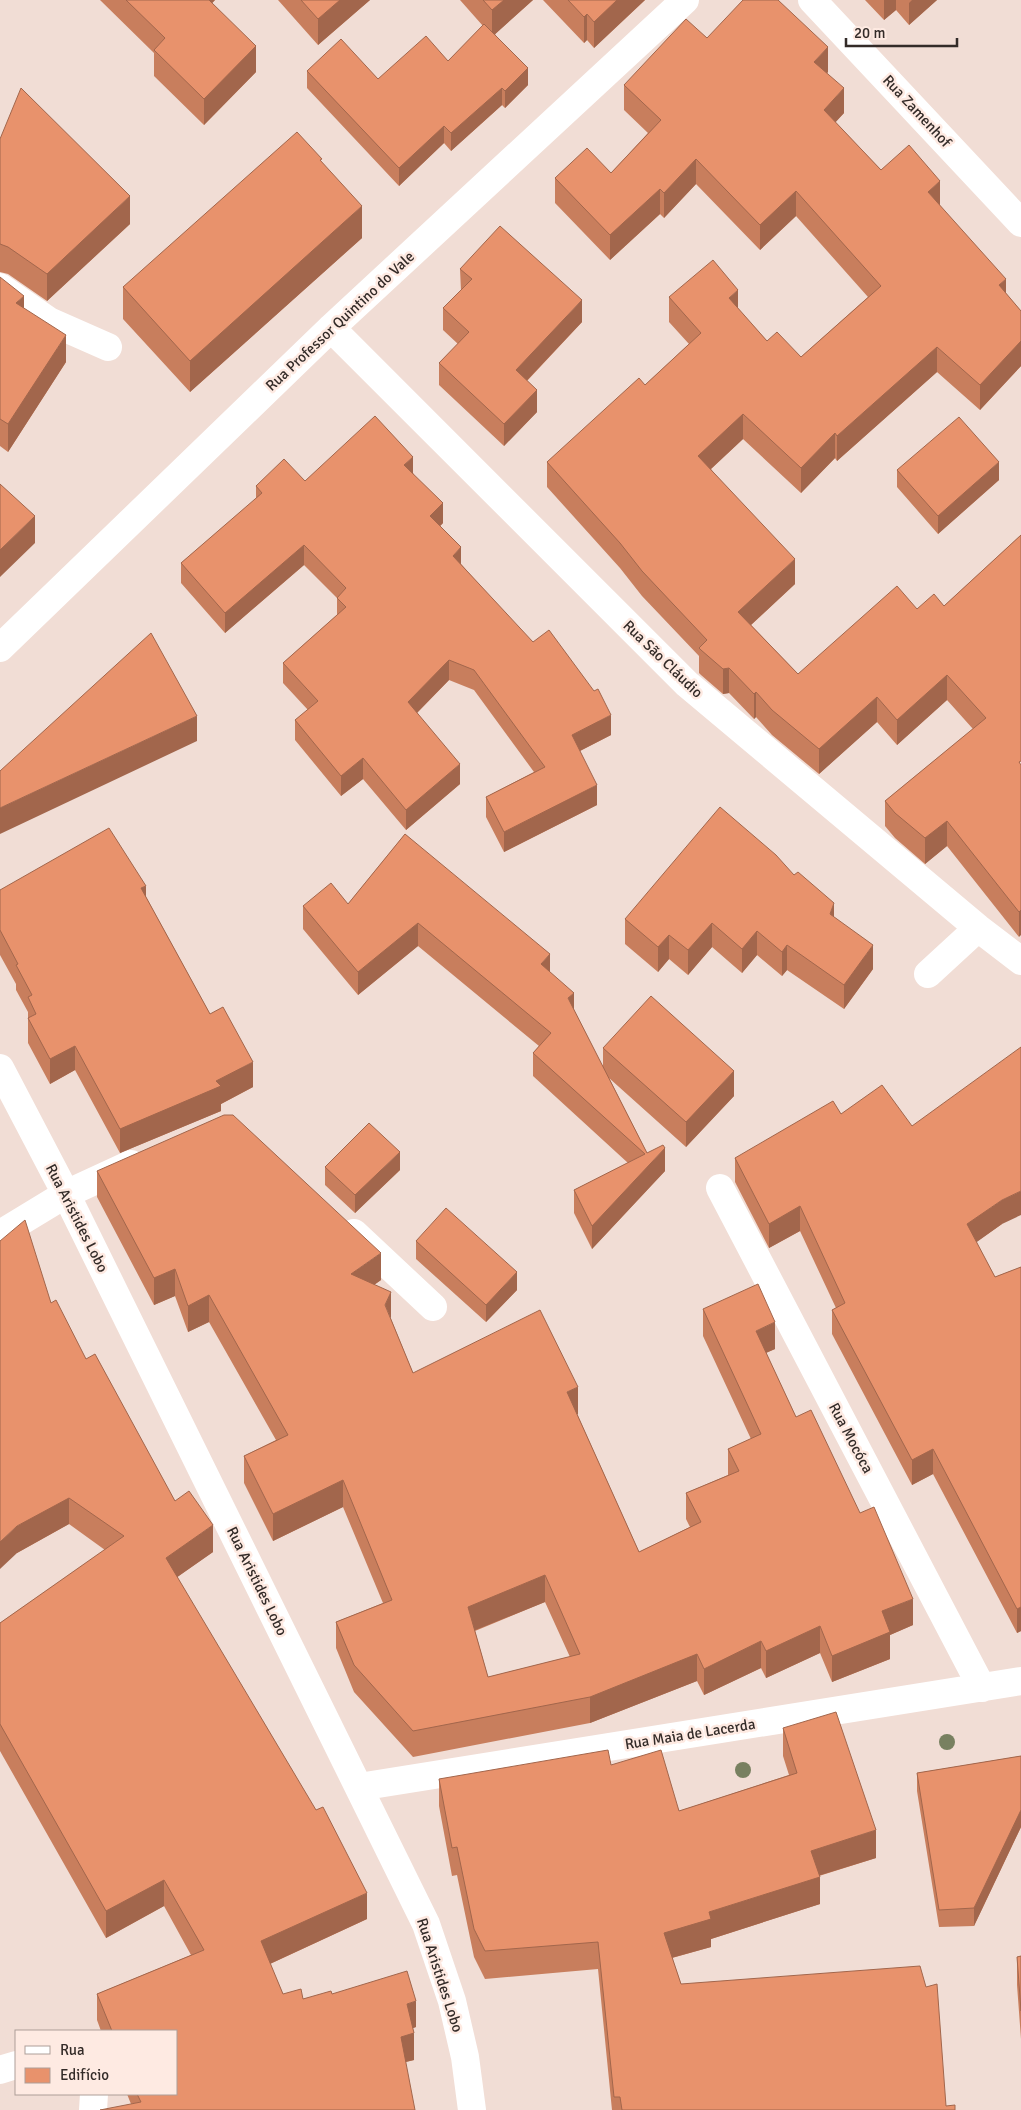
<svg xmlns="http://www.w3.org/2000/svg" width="1021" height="2110" font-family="Signika,sans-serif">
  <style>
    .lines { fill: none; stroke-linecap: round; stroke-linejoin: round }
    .minor { stroke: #fff; stroke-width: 28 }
    .tree { fill: #788060 }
    .wall { fill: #c87e5d; fill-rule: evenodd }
    .shaded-wall { fill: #a2664c }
    .building { fill: #e8926c; stroke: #a2664c; fill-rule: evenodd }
    .labels { text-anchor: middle; stroke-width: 5; stroke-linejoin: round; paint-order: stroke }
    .street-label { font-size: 15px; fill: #332b28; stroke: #feeae2 }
  </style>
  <rect width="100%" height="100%" fill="#f1ddd5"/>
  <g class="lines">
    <path class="minor" d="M 812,0 L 1021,223
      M 0,287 L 49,321 L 108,347
      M 331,328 L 687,684 L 978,928 L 1021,961
      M 0,648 L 331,328 L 685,0
      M 928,974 L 978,928
      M 0,1068 L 66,1194 L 426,1924 L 452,2001 L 465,2057 L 472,2110
      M 720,1188 L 982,1688
      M 354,1233 L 433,1307
      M 0,1234 L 66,1194 L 131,1164
      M 359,1787 L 1021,1681
      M 0,2070 L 16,2065
      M 93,2110 L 94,2094"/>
  </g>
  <g class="tree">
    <circle cx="947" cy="1742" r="8"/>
    <circle cx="743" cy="1770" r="8"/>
  </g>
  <path class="wall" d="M 100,0 L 215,0 L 212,3 L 256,72 L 204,125 L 154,76 L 154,53 Z
    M 278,0 L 370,0 L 318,45 Z
    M 460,0 L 533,0 L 495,34 L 528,85 L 505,108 L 502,105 L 451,151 L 444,143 L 399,186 L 307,88 L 307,71 L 378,79 L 448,61 L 483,26 Z
    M 543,0 L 645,0 L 594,48 L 587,40 L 584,43 Z
    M 865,0 L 937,0 L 909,25 L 896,10 L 884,20 Z
    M 707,38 L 828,72 L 827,73 L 844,113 L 835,122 L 881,170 L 940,206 L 1006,294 L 1021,311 L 1021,366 L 980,410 L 937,372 L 837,461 L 835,458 L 801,493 L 743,439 L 711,469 L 795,584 L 751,625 L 798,674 L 917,609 L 944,606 L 1021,535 L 1019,937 L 947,846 L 925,864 L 895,838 L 885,826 L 885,801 L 973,729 L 947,700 L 897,745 L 877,722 L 819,774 L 772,735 L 756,717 L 754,719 L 729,693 L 723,694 L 701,675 L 699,673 L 699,656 L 642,596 L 620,568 L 547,487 L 547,462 L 645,385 L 689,344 L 669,322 L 669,297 L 738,309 L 767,341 L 801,357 L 868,297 L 796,216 L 760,250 L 696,184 L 664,218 L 660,214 L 610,260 L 555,203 L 555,178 L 611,173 L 648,133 L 624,110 L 624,85 Z
    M 0,139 L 130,224 L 47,301 L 8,274 L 0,272 Z
    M 322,163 L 362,238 L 190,392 L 123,319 L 123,287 Z
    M 460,269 L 582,322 L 527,381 L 537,412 L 504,446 L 439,385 L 439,363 L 458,344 L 443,330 L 443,308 L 461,291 Z
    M 0,277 L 66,362 L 8,452 L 0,446 Z
    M 897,470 L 999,480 L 938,534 L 897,487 Z
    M 413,473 L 443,523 L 440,526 L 461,564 L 611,735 L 580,751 L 597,805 L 504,852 L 486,817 L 486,797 L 534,772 L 474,690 L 449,680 L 417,713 L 460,784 L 406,830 L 363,779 L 341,796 L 295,740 L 295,720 L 308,710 L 283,683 L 283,663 L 337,615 L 337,598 L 304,565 L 225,633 L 181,583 L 181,563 L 256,499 L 256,486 L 305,481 Z
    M 405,834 L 550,972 L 574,1010 L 603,1067 L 603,1048 L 734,1096 L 686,1147 L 609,1078 L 647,1153 L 665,1171 L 592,1249 L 574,1213 L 574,1190 L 628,1163 L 533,1076 L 533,1053 L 539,1046 L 418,946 L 358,995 L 303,929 L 303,906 L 348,904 Z
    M 794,875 L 834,918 L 873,969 L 844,1009 L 787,970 L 782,976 L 757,955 L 742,973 L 712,947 L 688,975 L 669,959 L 658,972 L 625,944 L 625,919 Z
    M 0,890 L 146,897 L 210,1014 L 253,1087 L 221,1104 L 221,1111 L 120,1153 L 75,1070 L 50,1084 L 28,1043 L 28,1012 L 16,990 L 16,984 L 0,955 Z
    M 841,1114 L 912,1126 L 1002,1224 L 976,1242 L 995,1277 L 1021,1267 L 1021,1631 L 1017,1633 L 933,1474 L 912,1485 L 832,1334 L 832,1310 L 836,1308 L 800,1231 L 769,1248 L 735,1182 L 735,1158 Z
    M 325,1167 L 400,1170 L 355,1213 L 325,1185 Z
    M 97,1171 L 381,1280 L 374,1285 L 391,1319 L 413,1373 L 578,1414 L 577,1414 L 639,1552 L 690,1527 L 686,1519 L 686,1493 L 728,1475 L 728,1449 L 751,1439 L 703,1336 L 703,1309 L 775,1349 L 766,1353 L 796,1417 L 913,1625 L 890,1635 L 890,1659 L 832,1682 L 820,1653 L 766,1678 L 761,1668 L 704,1695 L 697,1681 L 590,1723 L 413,1757 L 354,1692 L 336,1648 L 336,1622 L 383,1603 L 343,1507 L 273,1541 L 244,1483 L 244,1456 L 276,1440 L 209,1322 L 188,1332 L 175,1296 L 154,1305 L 97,1197 ZM 545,1602 L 570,1657 L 488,1677 L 475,1631 Z
    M 416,1241 L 517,1290 L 486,1322 L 416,1259 Z
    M 51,1303 L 175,1501 L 213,1552 L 177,1577 L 367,1919 L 270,1964 L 283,1994 L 303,1999 L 332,1994 L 416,2027 L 413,2028 L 414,2060 L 406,2062 L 131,2104 L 127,2094 L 176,2094 L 176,2031 L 101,2031 L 97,2020 L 97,1994 L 191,1955 L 164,1906 L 106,1938 L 0,1751 L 0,1623 L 105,1550 L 69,1524 L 17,1553 Z
    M 783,1728 L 876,1858 L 819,1876 L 820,1904 L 711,1939 L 711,1947 L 672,1958 L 681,1984 L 955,2110 L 612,2110 L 598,1969 L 485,1979 L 474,1957 L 457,1875 L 452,1876 L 439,1806 L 439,1779 L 611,1765 L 679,1811 L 789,1775 L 783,1756 Z
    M 1021,1756 L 1021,1827 L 974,1926 L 939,1927 L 917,1791 L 917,1773 Z
    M 1021,1956 L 1021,2039 L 1017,1985 L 1017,1957 Z"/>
  <path class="shaded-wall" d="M 199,0 L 215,0 L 199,17 Z
    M 340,0 L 370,0 L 318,45 L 318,19 Z
    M 504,0 L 533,0 L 492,37 L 492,10 Z
    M 617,0 L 645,0 L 594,48 L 594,22 Z
    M 884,0 L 896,0 L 896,10 L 884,20 Z
    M 912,0 L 937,0 L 909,25 L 909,3 Z
    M 587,14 L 587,40 L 584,43 L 584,17 Z
    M 256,46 L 256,72 L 204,125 L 204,99 Z
    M 828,47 L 828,72 L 814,87 L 814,62 Z
    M 528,68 L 528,85 L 505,108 L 505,91 Z
    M 502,88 L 502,105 L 451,151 L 451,133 Z
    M 844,88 L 844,113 L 824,135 L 824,110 Z
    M 444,126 L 444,143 L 399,186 L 399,168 Z
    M 696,159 L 696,184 L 664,218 L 664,193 Z
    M 940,181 L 940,206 L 928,192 Z
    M 660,189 L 660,214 L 610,260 L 610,235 Z
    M 796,191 L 796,216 L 760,250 L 760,225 Z
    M 130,196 L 130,224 L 47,301 L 47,274 Z
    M 362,206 L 362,238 L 190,392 L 190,361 Z
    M 1006,279 L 1006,304 L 999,285 Z
    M 738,290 L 738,315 L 729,298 Z
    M 24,296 L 24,323 L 16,303 Z
    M 582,300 L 582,322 L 516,392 L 516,370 Z
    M 66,335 L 66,362 L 8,452 L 8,424 Z
    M 1021,341 L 1021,366 L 980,410 L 980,385 Z
    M 937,347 L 937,372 L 837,461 L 837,436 Z
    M 537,390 L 537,412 L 504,446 L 504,424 Z
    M 743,414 L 743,439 L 698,481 L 698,456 Z
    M 835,433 L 835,458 L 801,493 L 801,468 Z
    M 413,457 L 413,477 L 404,465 Z
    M 999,462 L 999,480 L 938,534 L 938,516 Z
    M 443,503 L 443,523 L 430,536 L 430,516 Z
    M 35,516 L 35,543 L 0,577 L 0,550 Z
    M 304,545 L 304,565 L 225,633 L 225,613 Z
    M 461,547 L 461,568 L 453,556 Z
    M 795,559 L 795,584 L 738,637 L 738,612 Z
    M 449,660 L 449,680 L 408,722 L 408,702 Z
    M 729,668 L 729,693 L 723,694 L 723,669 Z
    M 947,675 L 947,700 L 897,745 L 897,720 Z
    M 756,692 L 756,717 L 754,719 L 754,694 Z
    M 877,697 L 877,722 L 819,774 L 819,749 Z
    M 611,715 L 611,735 L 572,755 L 572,735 Z
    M 197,716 L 197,741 L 0,834 L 0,808 Z
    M 363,758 L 363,779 L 341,796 L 341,776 Z
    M 460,764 L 460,784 L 406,830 L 406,810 Z
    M 597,785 L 597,805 L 504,852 L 504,832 Z
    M 947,821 L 947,846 L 925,864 L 925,838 Z
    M 146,886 L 146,911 L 141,888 Z
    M 834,903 L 834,928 L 830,914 Z
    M 1021,910 L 1021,935 L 1019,937 L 1019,912 Z
    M 418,923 L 418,946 L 358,995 L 358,972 Z
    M 712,923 L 712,947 L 688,975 L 688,950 Z
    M 757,931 L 757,955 L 742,973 L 742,949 Z
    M 669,935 L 669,959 L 658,972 L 658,947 Z
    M 787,945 L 787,970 L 782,976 L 782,952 Z
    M 873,945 L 873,969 L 844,1009 L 844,985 Z
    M 550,954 L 550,977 L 541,964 Z
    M 574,993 L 574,1016 L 568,998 Z
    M 75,1046 L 75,1070 L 50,1084 L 50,1059 Z
    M 253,1062 L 253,1087 L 221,1104 L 221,1111 L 120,1153 L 120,1129 L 216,1081 Z
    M 734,1071 L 734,1096 L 686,1147 L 686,1122 Z
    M 665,1148 L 665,1171 L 592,1249 L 592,1226 Z
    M 400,1152 L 400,1170 L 355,1213 L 355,1195 Z
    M 1021,1191 L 1021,1215 L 1002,1224 L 967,1249 L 967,1224 L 1002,1200 Z
    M 800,1206 L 800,1231 L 769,1248 L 769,1224 Z
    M 381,1253 L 381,1280 L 351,1301 L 351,1274 Z
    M 175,1269 L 175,1296 L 154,1305 L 154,1278 Z
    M 517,1272 L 517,1290 L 486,1322 L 486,1305 Z
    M 391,1292 L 391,1319 L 385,1305 Z
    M 209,1295 L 209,1322 L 188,1332 L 188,1306 Z
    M 775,1322 L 775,1349 L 756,1357 L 756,1331 Z
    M 578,1387 L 578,1414 L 567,1419 L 567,1392 Z
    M 933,1449 L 933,1474 L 912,1485 L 912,1460 Z
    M 343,1480 L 343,1507 L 273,1541 L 273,1514 Z
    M 69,1498 L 69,1524 L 17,1553 L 0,1569 L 0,1542 L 17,1526 Z
    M 213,1525 L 213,1552 L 166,1585 L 166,1558 Z
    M 545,1575 L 545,1602 L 468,1633 L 468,1607 Z
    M 913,1599 L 913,1625 L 890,1635 L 890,1659 L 832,1682 L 832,1656 L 882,1611 Z
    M 1021,1607 L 1021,1631 L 1017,1633 L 1017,1609 Z
    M 820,1626 L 820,1653 L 766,1678 L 766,1651 Z
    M 761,1641 L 761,1668 L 704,1695 L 704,1669 Z
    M 697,1654 L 697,1681 L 590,1723 L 590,1697 Z
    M 1021,1810 L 1021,1827 L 974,1926 L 974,1908 Z
    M 876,1830 L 876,1858 L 811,1878 L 811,1851 Z
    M 820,1877 L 820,1904 L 711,1939 L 711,1947 L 664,1960 L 664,1933 L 709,1912 Z
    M 164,1880 L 164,1906 L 106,1938 L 106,1911 Z
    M 367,1893 L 367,1919 L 261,1968 L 261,1941 Z
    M 416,2001 L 416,2027 L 407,2030 L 407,2004 Z
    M 414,2033 L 414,2060 L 401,2063 L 401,2037 Z"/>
  <path class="building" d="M 126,0 L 209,0 L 256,46 L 204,99 L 154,50 L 165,38 Z
    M 301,0 L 340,0 L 318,19 Z
    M 483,0 L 504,0 L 492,10 Z
    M 568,0 L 617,0 L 594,22 L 587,14 L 584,17 Z
    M 743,0 L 778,0 L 828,47 L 814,62 L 844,88 L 824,110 L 881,170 L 909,145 L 940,181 L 928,192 L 1006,279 L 999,285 L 1021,311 L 1021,341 L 980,385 L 937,347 L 837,436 L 835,433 L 801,468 L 743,414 L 698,456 L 795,559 L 738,612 L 798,674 L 897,586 L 917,609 L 934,594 L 944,606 L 1021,535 L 1021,761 L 1019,762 L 1021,765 L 1021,910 L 1019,912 L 947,821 L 925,838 L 895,813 L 885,801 L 986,718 L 947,675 L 897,720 L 877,697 L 819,749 L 772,710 L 756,692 L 754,694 L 729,668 L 723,669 L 701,650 L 699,648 L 707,640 L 642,571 L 620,543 L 547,462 L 639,378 L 645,385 L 701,333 L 669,297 L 713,260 L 738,290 L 729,298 L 767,341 L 777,332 L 801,357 L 881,286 L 796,191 L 760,225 L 696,159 L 664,193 L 660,189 L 610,235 L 555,178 L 587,148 L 611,173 L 661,120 L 624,85 L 686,19 L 707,38 Z
    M 484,24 L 528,68 L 505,91 L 502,88 L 451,133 L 444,126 L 399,168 L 307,71 L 341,39 L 378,79 L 426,36 L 448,61 Z
    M 21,88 L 130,196 L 47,274 L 8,247 L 0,244 L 0,139 Z
    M 297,132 L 322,159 L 320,160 L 362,206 L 190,361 L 123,287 Z
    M 500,226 L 582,300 L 516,370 L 537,390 L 504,424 L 439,363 L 469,332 L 443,308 L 472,279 L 460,269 Z
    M 0,277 L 24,296 L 16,303 L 66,335 L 8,424 L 0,419 Z
    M 375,416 L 413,457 L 404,465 L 443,503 L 430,516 L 461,547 L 453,556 L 533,642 L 549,630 L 594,691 L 598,689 L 611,715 L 572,735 L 597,785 L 504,832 L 486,797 L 545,767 L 474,670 L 449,660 L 408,702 L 460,764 L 406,810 L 363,758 L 341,776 L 295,720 L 318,701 L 283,663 L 346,607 L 337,598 L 346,588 L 304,545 L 225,613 L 181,563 L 262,493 L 256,486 L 284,459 L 305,481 Z
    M 959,417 L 999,462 L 938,516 L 897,470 Z
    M 0,484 L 35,516 L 0,550 Z
    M 151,633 L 197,716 L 0,808 L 0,771 Z
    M 720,807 L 776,855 L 794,875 L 798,872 L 834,903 L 830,914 L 873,945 L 844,985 L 787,945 L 782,952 L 757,931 L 742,949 L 712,923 L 688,950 L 669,935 L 658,947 L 625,919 Z
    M 109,828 L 146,886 L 141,888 L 210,1014 L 223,1007 L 253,1062 L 216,1081 L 221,1086 L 120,1129 L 75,1046 L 50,1059 L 28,1018 L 36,1014 L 28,997 L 32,995 L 16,965 L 18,964 L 0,930 L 0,890 Z
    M 405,834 L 550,954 L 541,964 L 574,993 L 568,998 L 647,1153 L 663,1145 L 665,1148 L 592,1226 L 574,1190 L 645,1154 L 533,1053 L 551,1033 L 418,923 L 358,972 L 303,906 L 331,883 L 348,904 Z
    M 651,996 L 734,1071 L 686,1122 L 603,1048 Z
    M 1021,1047 L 1021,1191 L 1002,1200 L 967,1224 L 995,1277 L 1021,1267 L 1021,1607 L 1017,1609 L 933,1449 L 912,1460 L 832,1310 L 845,1303 L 800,1206 L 769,1224 L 735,1158 L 833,1101 L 841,1114 L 882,1085 L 912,1126 Z
    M 224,1115 L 233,1115 L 381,1253 L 351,1274 L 391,1292 L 385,1305 L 413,1373 L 540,1310 L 578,1387 L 567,1392 L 639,1552 L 701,1522 L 686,1493 L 739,1471 L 728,1449 L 761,1434 L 703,1309 L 758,1284 L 775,1322 L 756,1331 L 796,1417 L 811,1410 L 860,1513 L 874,1507 L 913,1599 L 882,1611 L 890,1632 L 832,1656 L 820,1626 L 766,1651 L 761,1641 L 704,1669 L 697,1654 L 590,1697 L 413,1731 L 354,1665 L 336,1622 L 392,1600 L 343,1480 L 273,1514 L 244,1456 L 288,1435 L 209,1295 L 188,1306 L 175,1269 L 154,1278 L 97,1171 ZM 545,1575 L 580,1654 L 488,1677 L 468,1607 Z
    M 369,1123 L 400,1152 L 355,1195 L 325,1167 Z
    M 446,1208 L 517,1272 L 486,1305 L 416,1241 Z
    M 25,1220 L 51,1303 L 56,1300 L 86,1359 L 95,1354 L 175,1501 L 189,1491 L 213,1525 L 166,1558 L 316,1810 L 323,1807 L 367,1893 L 261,1941 L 283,1994 L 301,1989 L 303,1999 L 331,1991 L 332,1994 L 407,1971 L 416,2001 L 407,2004 L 414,2033 L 401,2037 L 415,2110 L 100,2110 L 141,2102 L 137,2094 L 176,2094 L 176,2031 L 112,2031 L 97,1994 L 204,1950 L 164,1880 L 106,1911 L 0,1724 L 0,1623 L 124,1536 L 69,1498 L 17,1526 L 0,1542 L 0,1241 Z
    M 836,1712 L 876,1830 L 811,1851 L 820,1877 L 709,1912 L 711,1919 L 664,1933 L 681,1984 L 920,1966 L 926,1987 L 937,1984 L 946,2106 L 955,2105 L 955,2110 L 622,2110 L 620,2097 L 614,2097 L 598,1942 L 485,1951 L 474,1929 L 457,1847 L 452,1848 L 439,1779 L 608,1750 L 611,1765 L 661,1750 L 679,1811 L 797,1773 L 783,1728 Z
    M 1021,1756 L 1021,1810 L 974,1908 L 939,1910 L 917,1773 Z
    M 1021,1956 L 1021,2011 L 1017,1957 Z"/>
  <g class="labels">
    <g class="street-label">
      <text transform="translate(917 111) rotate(47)" y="5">Rua Zamenhof</text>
      <text transform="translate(340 321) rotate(-43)" y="5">Rua Professor Quintino do Vale</text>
      <text transform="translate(663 659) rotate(44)" y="5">Rua São Cláudio</text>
      <text transform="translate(77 1218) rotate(63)" y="5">Rua Aristides Lobo</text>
      <text transform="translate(851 1438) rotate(62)" y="5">Rua Mocóca</text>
      <text transform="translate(257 1581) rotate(64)" y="5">Rua Aristides Lobo</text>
      <text transform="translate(690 1734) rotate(-9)" y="5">Rua Maia de Lacerda</text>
      <text transform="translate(440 1975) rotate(72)" y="5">Rua Aristides Lobo</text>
    </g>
  </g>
  <rect x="15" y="2030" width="162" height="65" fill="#feeae2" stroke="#ad9e98"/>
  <rect x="25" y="2046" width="25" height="8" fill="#ffffff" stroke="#ad9e98"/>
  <text x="60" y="2055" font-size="15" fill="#332b28">Rua</text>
  <rect x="25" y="2068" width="25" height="15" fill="#e8926c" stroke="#ad9e98"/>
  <text x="60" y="2080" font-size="15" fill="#332b28">Edifício</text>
  <path d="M846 38v8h111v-8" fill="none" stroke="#332b28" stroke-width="2.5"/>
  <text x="854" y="38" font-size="15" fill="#332b28" stroke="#feeae2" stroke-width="4" paint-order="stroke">20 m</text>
</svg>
